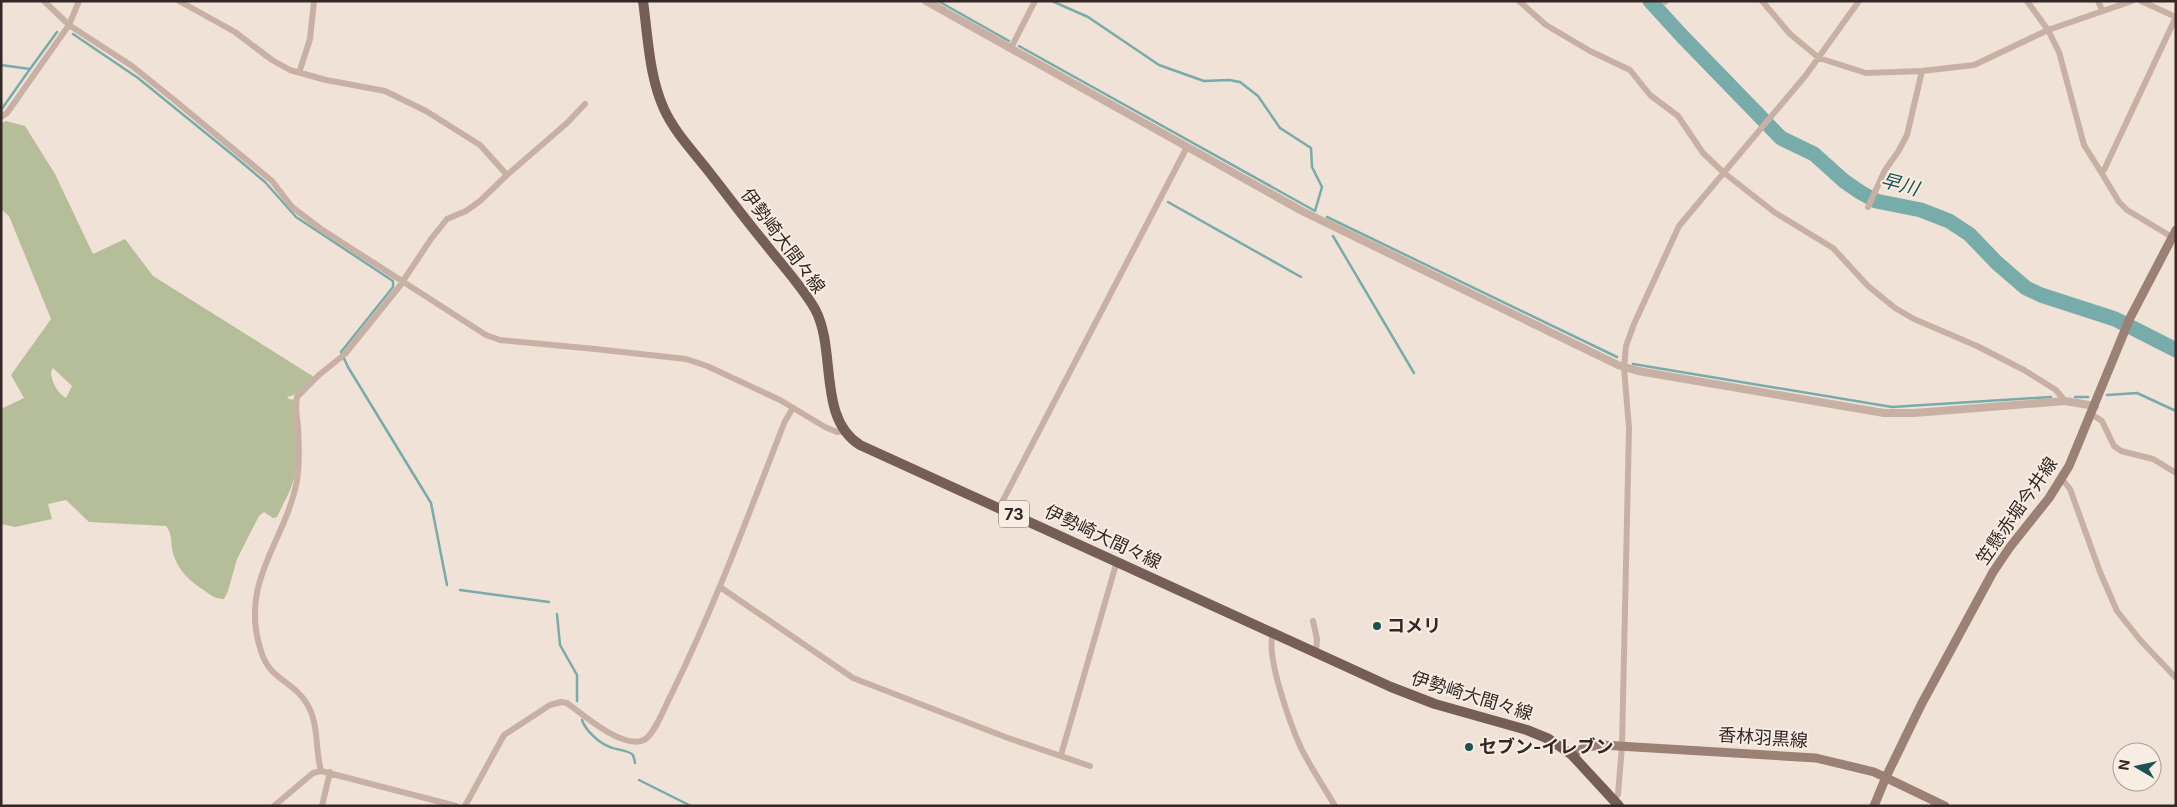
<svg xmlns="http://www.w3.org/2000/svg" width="2177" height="807" font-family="Inter,'Noto Sans JP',sans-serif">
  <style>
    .green { fill: #b5be98; fill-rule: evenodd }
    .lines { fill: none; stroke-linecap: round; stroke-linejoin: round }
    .stream { stroke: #77acaa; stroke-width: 2.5 }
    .river { stroke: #77acaa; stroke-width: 15 }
    .minor { stroke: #c8b1a4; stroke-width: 6 }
    .tertiary { stroke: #c8b1a4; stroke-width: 8 }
    .secondary { stroke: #9b8075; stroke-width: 9 }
    .primary { stroke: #755e56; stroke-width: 10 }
    .poi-dot { fill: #1c5352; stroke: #f8ede3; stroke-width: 2 }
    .labels { text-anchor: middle; stroke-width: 4; stroke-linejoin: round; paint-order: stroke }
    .shield { fill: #f8ede3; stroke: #6e635e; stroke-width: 1 }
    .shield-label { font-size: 16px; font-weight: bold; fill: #332825 }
    .street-label { font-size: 18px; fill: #332825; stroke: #f8ede3 }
    .poi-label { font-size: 18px; font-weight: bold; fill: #332825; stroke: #f8ede3; text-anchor: start }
    .water-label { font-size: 19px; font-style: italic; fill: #1c5352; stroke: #f8ede3 }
  </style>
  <rect width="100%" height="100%" fill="#f0e2d7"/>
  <path class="green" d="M 6,121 L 25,126 L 55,174 L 93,254 L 125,239 L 153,276 L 314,377 L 297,394 L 287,397 L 289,399 L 295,400 C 296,424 301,453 294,478 C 291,491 283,504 277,517 L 273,518 L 264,512 L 259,516 L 237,559 L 228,591 L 224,599 C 215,599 209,594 202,589 C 187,579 176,568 172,549 C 171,540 172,534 166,526 L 89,522 L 66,500 L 48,504 L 52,519 L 15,527 L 1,524 L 1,409 L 24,398 L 11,375 L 51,319 L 9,216 L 1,209 L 1,123 ZM 53,368 L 72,386 L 66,398 C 58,394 51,381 51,372 Z"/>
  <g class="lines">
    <path class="stream" d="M 938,1 L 1009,41
      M 73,34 L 138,78 L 234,156 L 265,182 L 296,217 L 393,281 L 393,287 L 341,352 L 348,367 L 431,503 L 447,585
      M 1019,46 L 1315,211 L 1322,187 L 1312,167 L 1311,148 L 1280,128 L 1258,96 L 1240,82 L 1229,80 L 1204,81 L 1159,65 L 1088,17 L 1052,1
      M 1,65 L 30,69 L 57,32
      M 1,110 L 30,69
      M 1168,202 L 1301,277
      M 1327,217 L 1617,357
      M 1333,236 L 1414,373
      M 1633,364 L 1892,407 L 2051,397
      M 2107,395 L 2137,393 L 2176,411
      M 2075,397 L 2088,397
      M 460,590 L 549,602
      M 557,614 L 560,645 L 577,675 L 577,701
      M 582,720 C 586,731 599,743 610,747 C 616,750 629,750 633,755 C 634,758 635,761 635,763
      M 639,780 L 691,806"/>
    <path class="river" d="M 1650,1 L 1682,36 L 1781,138 L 1814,154 L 1844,181 L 1860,192 L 1876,201 L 1921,210 L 1949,221 L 1969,234 L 1997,263 L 2026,288 L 2041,295 L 2115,319 L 2176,350"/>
    <path class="minor" d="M 44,1 L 69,25 L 132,66 L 173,99 L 272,181 L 292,207 L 321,229 L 486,335 L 500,340 L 595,349 L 686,359 L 707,366 L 780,400 L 825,427 L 837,432 L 844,431
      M 179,1 L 235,32 L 272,60 L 290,70 L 326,80 L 385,91 L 426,111 L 480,145 L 507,175
      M 1519,1 L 1546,25 L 1590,51 L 1630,70 L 1650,95 L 1678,116 L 1703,153 L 1723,172 L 1774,212 L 1833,248 L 1868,286 L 1895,308 L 1914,319 L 1977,346 L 2024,370 L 2056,390 L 2065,401
      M 1762,1 L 1790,34 L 1819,58 L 1866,73 L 1922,71 L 1974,65 L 2048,30 L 2132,1
      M 2027,1 L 2048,30 L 2059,52 L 2084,145 L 2101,172 L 2119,202 L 2127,210 L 2172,237
      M 2098,1 L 2102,10
      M 2141,1 L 2176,17
      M 1665,2 L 1666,1
      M 1011,48 L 1035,1
      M 299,73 L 310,39 L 314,1
      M 1,117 L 7,113 L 69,25 L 79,1
      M 2101,172 L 2104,170 L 2176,17
      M 1868,207 L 1885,170 L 1898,152 L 1907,135 L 1922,71
      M 2091,414 L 2102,421 L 2114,446 L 2121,451 L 2153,459 L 2176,473
      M 2062,479 L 2070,489 L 2100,572 L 2117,611 L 2141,641 L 2176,678
      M 999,508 L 1187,147
      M 720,587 L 853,678 L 1008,738 L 1090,766
      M 1313,621 L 1317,639 L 1316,652
      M 1273,633 C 1265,655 1291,726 1301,748 C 1311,768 1324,787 1335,806
      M 1061,755 L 1117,561
      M 321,771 C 315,749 319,723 307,704 C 292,679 270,681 261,651 C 238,581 286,542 297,480 C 300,463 299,445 298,427 C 297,418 295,406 297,397 L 319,375 L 345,354 L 399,287 L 431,239 L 447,219 L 466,211 L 480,201 L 507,175 L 567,123 L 585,104
      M 1614,801 L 1618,794 L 1622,746 L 1629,428 L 1624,368 L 1626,346 L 1634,324 L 1679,226 L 1806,75 L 1859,1
      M 274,806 L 313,773 L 321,771 L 456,806
      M 322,806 L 330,772
      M 465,806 L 504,735 L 550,705 L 561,702 L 567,703 C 582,714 623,750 644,740 C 655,734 665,706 671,695 C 715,606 749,513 785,421 L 793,408"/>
    <path class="tertiary" d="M 926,1 L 1302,211 L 1618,365 L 1638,371 L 1884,413 L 1914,413 L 2065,401 L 2095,406"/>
    <path class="secondary" d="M 1572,755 L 1585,747 L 1602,745 L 1816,758 L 1874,772 L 1945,806
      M 1874,806 L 1886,777 L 1921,705 L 1993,572 L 2010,547 L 2049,498 L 2069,466 L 2130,318 L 2176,230"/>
    <path class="primary" d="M 643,1 C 648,37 649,76 664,109 C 674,131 691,149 706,168 C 725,192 744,218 764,242 C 781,264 801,285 815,309 C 837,350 817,418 860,445 L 1391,687 L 1435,704 L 1527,730 L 1549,739 L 1572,755 L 1619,806"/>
  </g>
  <g class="poi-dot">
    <circle cx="1377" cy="626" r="5"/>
    <circle cx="1469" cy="747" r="5"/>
  </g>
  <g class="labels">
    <rect class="shield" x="999" y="500.5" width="30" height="27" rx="4"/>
    <g class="shield-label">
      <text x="1014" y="520">73</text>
    </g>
    <g class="street-label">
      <text transform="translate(783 241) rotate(53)" y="6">伊勢崎大間々線</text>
      <text transform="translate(2017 511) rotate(-55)" y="6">笠懸赤堀今井線</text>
      <text transform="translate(1103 537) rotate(25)" y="6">伊勢崎大間々線</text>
      <text transform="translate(1472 696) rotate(17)" y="6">伊勢崎大間々線</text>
      <text transform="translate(1763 738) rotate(4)" y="6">香林羽黒線</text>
    </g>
    <g class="poi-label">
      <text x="1387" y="632">コメリ</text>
      <text x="1479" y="753">セブン-イレブン</text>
    </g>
    <g class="water-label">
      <text transform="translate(1900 184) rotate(15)" y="7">早川</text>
    </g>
  </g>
  <rect width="2177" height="807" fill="none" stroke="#332825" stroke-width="5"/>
  <g transform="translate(2137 767) rotate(279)"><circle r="24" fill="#f8ede3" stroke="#a99e97"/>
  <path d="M0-4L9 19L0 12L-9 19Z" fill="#1c5352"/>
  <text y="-8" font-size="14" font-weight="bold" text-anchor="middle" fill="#332825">N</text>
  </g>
</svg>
